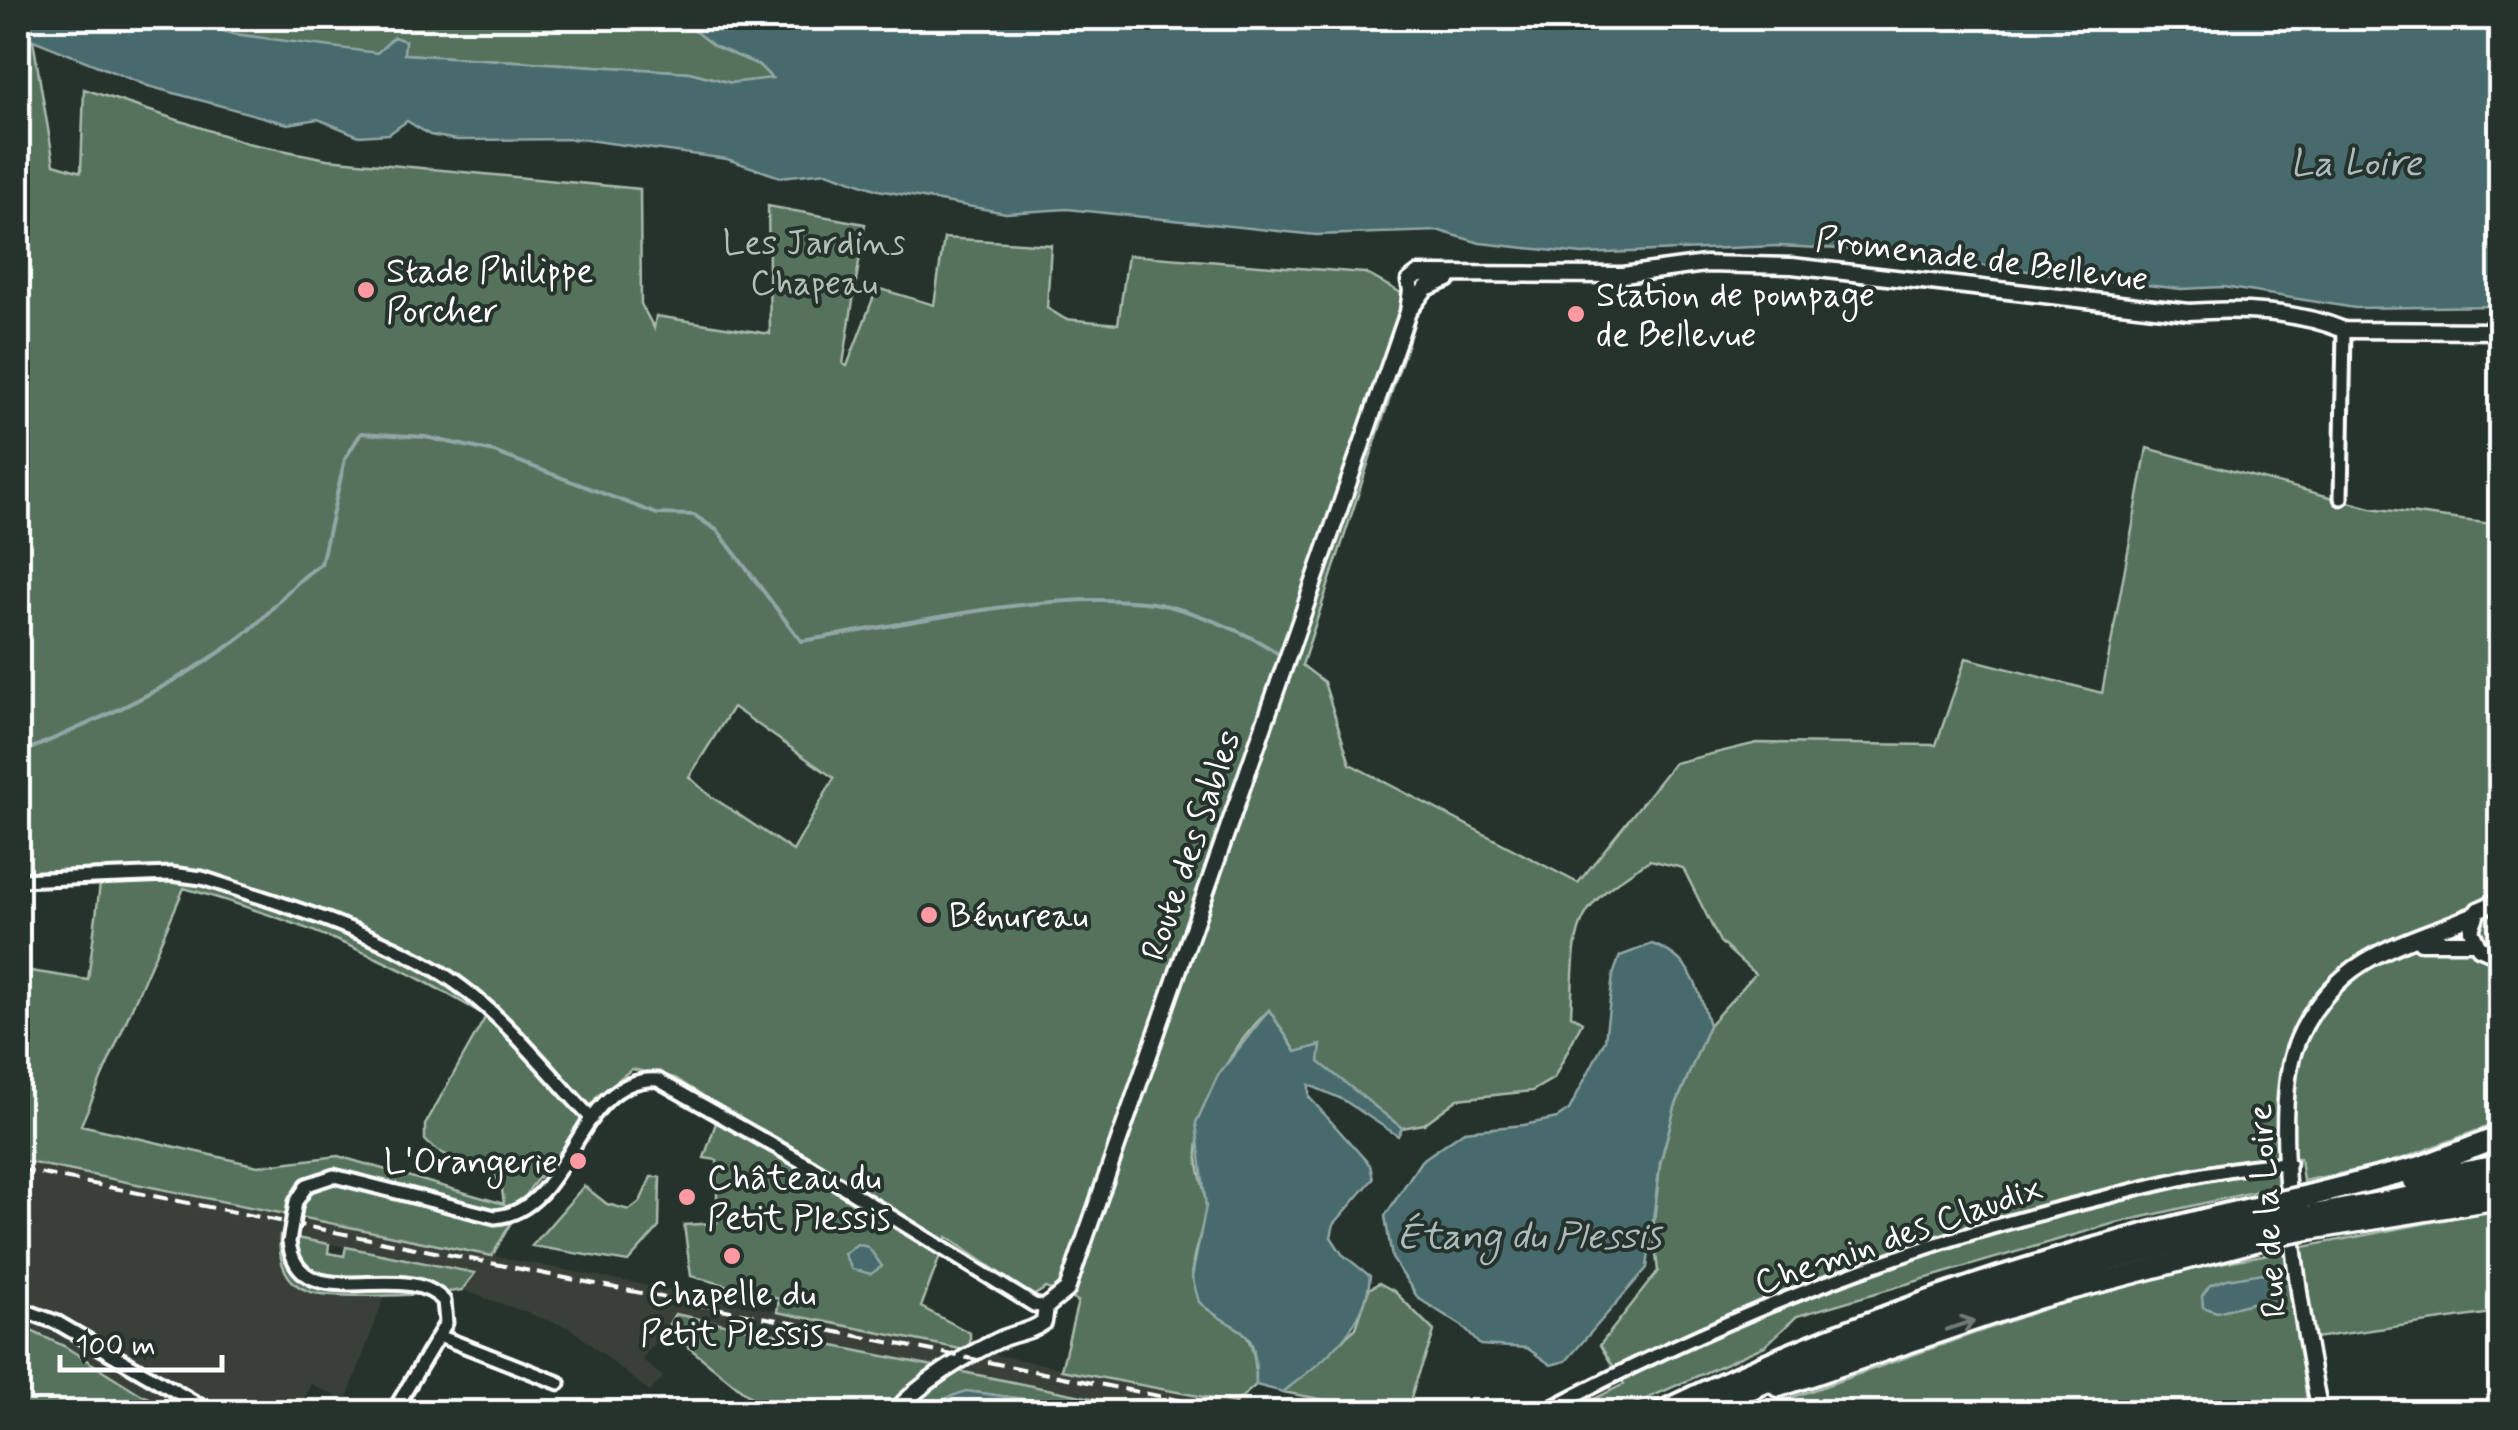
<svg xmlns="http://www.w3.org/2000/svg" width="2518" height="1430" font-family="Mynerve,sans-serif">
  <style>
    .built { fill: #393f38 }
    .green { fill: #55735b; stroke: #aab9ad; stroke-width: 2.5; fill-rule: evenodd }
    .water { fill: #476b6c; stroke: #91a6a7; stroke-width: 2.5 }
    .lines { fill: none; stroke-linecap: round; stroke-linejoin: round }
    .stream { stroke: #91a6a7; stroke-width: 4 }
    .minor-casing { stroke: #fff; stroke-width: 19 }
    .tertiary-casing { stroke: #fff; stroke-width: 21 }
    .trunk-casing { stroke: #fff; stroke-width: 25 }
    .motorway-casing { stroke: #fff; stroke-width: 28 }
    .minor { stroke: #26332d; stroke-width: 11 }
    .tertiary { stroke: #26332d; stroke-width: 14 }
    .trunk { stroke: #26332d; stroke-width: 18 }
    .motorway { stroke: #26332d; stroke-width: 20 }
    .rail { stroke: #fff; stroke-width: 4; stroke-dasharray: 15 8; stroke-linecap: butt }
    .minor-bridge-casing { stroke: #fff; stroke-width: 19; stroke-linecap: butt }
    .trunk-bridge-casing { stroke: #fff; stroke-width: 25; stroke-linecap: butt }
    .motorway-bridge-casing { stroke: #fff; stroke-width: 28; stroke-linecap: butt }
    .minor-bridge { stroke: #26332d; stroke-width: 11 }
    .trunk-bridge { stroke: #26332d; stroke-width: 18 }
    .motorway-bridge { stroke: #26332d; stroke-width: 20 }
    .oneway { stroke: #727a76 }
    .poi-dot { fill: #ff9aa2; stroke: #26332d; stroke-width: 4 }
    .labels { text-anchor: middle; stroke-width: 8; stroke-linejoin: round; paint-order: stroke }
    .park-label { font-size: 35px; fill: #b2c0b5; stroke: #26332d }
    .street-label { font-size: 35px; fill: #fff; stroke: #26332d }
    .poi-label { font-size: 35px; fill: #fff; stroke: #26332d; text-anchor: start }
    .water-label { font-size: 38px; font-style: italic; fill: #acbcbd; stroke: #26332d }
  </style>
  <rect width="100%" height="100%" fill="#26332d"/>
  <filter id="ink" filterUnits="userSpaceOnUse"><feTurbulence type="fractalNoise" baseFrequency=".01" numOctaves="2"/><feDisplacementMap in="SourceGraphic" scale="20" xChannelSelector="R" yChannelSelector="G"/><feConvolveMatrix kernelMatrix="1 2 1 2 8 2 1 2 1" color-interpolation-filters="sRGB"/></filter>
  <g filter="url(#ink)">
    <path class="built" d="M 18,1160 L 285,1215 L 278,1255 L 310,1292 L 386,1293 L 346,1401 L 311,1384 L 298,1412 L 183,1412 L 142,1395 L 64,1346 L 18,1325 Z
      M 305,1220 L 681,1292 L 1281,1412 L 1161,1412 L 676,1314 L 642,1359 L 663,1377 L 650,1392 L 570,1328 L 462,1290 L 474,1273 L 300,1238 Z"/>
    <path class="green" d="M 174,18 L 678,18 L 714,46 L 759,65 L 773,79 L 731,83 L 689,72 L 403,54 L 405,41 C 396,45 385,51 376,53 C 324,60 225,32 174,18 Z
      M 18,29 L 33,40 L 54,164 L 81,172 L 84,89 L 247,143 L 327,159 L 640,189 L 641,304 L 654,328 L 656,316 L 770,334 L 768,206 L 865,224 L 843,364 L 847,366 L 877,288 L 934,305 L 944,238 L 1051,245 L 1047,308 L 1065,319 L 1118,324 L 1128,255 L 1365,273 L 1401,293 L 1415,321 L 1302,665 L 1324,682 L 1350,764 L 1578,883 L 1674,763 L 1757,743 L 1936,745 L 1966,658 L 2102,693 L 2147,448 L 2371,508 L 2500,525 L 2500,1122 L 2388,1164 L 2303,1181 L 2300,1158 L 2277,1159 L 2280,1186 L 2112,1224 L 1797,1316 L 1765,1346 L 1617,1412 L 1568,1412 L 1624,1384 L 1600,1345 L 1658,1271 L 1653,1229 L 1660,1164 L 1675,1107 L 1709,1025 L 1755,974 L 1720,942 L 1683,868 L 1650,860 C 1568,911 1576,924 1571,1015 L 1582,1022 L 1554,1078 L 1532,1091 L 1458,1099 L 1424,1124 L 1402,1128 L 1318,1062 L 1297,1053 L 1269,1010 C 1233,1044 1200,1101 1197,1152 C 1196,1169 1206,1188 1206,1205 C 1206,1229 1187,1259 1194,1281 C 1212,1341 1257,1300 1256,1385 L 1235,1403 L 1061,1370 L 1078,1301 L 1046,1288 L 1033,1296 L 947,1237 L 921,1307 L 970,1333 L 970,1351 L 777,1312 L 779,1299 L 691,1276 L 684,1225 L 717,1223 L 717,1160 L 704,1158 L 721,1108 L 675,1078 L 632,1069 L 596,1097 L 586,1121 L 531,1187 L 492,1256 L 18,1160 L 18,969 L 88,980 L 102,868 L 18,872 ZM 733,707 L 834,778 L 793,851 L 709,795 L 689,777 ZM 184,888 C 293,919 388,957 486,1016 L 425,1125 L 425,1140 C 445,1162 476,1161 501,1182 L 504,1204 L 338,1156 L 258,1166 L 81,1125 Z
      M 651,1177 L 660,1177 L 659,1227 L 628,1262 L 532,1246 L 584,1186 L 607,1204 L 629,1210 L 640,1202 Z
      M 2500,1209 L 2500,1312 L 2300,1340 L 2308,1412 L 1750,1412 L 2053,1306 L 2185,1270 Z
      M 280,1235 L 329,1244 L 328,1253 L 344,1256 L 346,1247 L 475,1273 L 462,1290 C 434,1295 337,1299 311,1292 C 284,1284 278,1259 280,1235 Z
      M 1379,1283 L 1394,1291 L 1434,1331 C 1427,1358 1411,1385 1409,1412 L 1388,1412 L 1283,1392 L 1356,1328 L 1369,1289 Z
      M 675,1314 L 1161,1412 L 1115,1412 L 966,1391 L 950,1412 L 747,1412 L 755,1401 L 666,1329 Z
      M 18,1325 L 64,1346 L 142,1395 L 183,1412 L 18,1412 Z"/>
    <path class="water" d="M 18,18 L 174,18 L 234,34 L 377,53 L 394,37 L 405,41 L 404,54 L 689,72 L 731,83 L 772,78 L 759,65 L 714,46 L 678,18 L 2500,18 L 2500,306 L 2355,308 L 2223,287 L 2181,289 L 1841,249 L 1778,246 L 1582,254 L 1480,243 L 1440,231 L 1316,235 L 1067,209 L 1006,213 L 878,190 L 827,172 L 780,177 L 727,159 L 580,139 L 457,140 L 430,135 L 407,121 L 389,134 L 359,136 L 318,119 L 288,124 L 148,86 L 33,40 L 18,29 Z
      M 1652,944 C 1693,959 1697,986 1709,1025 L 1675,1107 L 1660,1163 L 1647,1268 L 1566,1361 L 1551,1365 L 1527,1348 L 1480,1345 L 1462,1326 L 1418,1298 L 1392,1258 L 1385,1216 L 1421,1161 L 1464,1131 L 1524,1125 L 1557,1118 L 1569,1110 L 1605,1040 L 1613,975 L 1620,956 Z
      M 1269,1010 L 1296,1052 L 1321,1045 L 1319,1062 L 1402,1128 L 1398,1136 L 1342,1099 L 1309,1085 L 1309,1097 L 1370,1165 L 1373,1179 L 1334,1224 L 1331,1237 L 1342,1254 L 1370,1276 C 1366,1329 1324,1360 1283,1392 L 1256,1385 C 1257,1318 1240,1339 1199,1302 L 1192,1277 L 1206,1206 L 1196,1123 L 1218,1075 Z
      M 857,1244 L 868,1247 L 882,1266 L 871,1274 L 852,1269 L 844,1254 Z
      M 2263,1273 L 2274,1283 L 2264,1300 L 2217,1312 L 2203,1307 L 2202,1296 L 2210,1285 L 2227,1279 Z
      M 966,1391 L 1113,1412 L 1115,1412 L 947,1412 L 941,1400 Z"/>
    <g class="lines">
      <path class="stream" d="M 18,754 C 92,723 169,689 236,641 C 268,619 288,585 321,564 L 345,459 L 361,433 L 425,437 L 494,452 L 657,514 L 694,515 L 718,531 L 801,641 C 906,625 1040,591 1144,602 C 1181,605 1250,633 1280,655"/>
      <g class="minor-casing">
        <path id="minor" d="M 2341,498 L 2344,330
          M 18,880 L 171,874 L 202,878 C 275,902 364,928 431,967 C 494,1002 543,1067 592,1119
          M 296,1202 L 307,1185 L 334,1176 L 495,1217 C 573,1211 575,1075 658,1080 L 808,1165 L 1034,1305 L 1046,1307
          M 289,1242 C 299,1320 404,1256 444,1301 L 446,1323 L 393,1412
          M 18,1308 L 58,1323 L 211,1412
          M 439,1336 L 559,1383
          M 1543,1412 C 1720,1318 1906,1244 2102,1198 C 2163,1183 2225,1166 2289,1163"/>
      </g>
      <g class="tertiary-casing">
        <path id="tertiary" d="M 1411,290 L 1409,281 L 1418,274 L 1623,275 L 1705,264 L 1792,266 L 2189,312 C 2239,308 2298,311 2344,330 L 2500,331
          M 1408,312 L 1426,288 L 1448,279
          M 2500,900 L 2478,910 L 2471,930 L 2479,947 L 2500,956
          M 2421,942 L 2475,942
          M 895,1412 C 920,1383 964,1356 1001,1339 C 1017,1332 1029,1333 1044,1322 L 1046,1307 L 1067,1290 L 1408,312 L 1411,290
          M 2320,1412 C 2303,1328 2269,1129 2294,1050 C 2304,1021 2322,996 2345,976 C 2381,945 2433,933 2475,914"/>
      </g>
      <g class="trunk-casing">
        <path id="trunk" d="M 2309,1230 L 2500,1199
          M 1770,1381 L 1779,1387 L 2040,1298 L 2277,1236"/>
      </g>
      <g class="motorway-casing">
        <path id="motorway" d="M 2414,1181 L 2500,1166
          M 2308,1196 L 2418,1168 L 2500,1137
          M 2308,1216 L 2500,1181
          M 1663,1412 C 1859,1317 2064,1250 2276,1203
          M 1699,1412 C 1883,1325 2078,1261 2278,1221"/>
      </g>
      <use href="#minor" class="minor"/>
      <use href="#tertiary" class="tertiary"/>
      <use href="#trunk" class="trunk"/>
      <use href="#motorway" class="motorway"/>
      <path class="rail" d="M 18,1169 L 1239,1412"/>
      <g class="minor-bridge-casing">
        <path id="minor-bridge" d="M 289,1242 L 296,1202"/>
      </g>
      <g class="trunk-bridge-casing">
        <path id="trunk-bridge" d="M 2277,1236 L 2309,1230"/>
      </g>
      <g class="motorway-bridge-casing">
        <path id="motorway-bridge" d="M 2276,1203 L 2308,1196
          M 2278,1221 L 2308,1216"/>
      </g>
      <use href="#minor-bridge" class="minor-bridge"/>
      <use href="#trunk-bridge" class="trunk-bridge"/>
      <use href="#motorway-bridge" class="motorway-bridge"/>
    </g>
    <defs><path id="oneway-shaft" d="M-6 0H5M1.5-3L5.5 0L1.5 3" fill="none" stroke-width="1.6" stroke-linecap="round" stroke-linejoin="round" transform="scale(2.5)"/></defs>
    <use class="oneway" href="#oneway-shaft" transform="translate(1960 1325) rotate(-18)"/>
  </g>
  <g class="poi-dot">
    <circle cx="366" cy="290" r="10"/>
    <circle cx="1576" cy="314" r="10"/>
    <circle cx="929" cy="915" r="10"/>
    <circle cx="578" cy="1161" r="10"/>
    <circle cx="687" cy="1197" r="10"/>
    <circle cx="732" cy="1256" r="10"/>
  </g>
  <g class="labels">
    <g class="park-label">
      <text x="814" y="254">Les Jardins<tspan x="814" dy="40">Chapeau</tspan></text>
    </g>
    <g class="street-label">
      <text transform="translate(1982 258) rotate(7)" y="12">Promenade de Bellevue</text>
      <text transform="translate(1190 845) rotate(-71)" y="12">Route des Sables</text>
      <text transform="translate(2266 1211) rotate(-94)" y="12">Rue de la Loire</text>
      <text transform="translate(1898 1234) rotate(-19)" y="12">Chemin des Claudix</text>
    </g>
    <g class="poi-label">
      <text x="386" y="282">Stade Philippe<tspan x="386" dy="40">Porcher</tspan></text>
      <text x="1596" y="306">Station de pompage<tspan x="1596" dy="40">de Bellevue</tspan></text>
      <text x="949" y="927">Bénureau</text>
      <text x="558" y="1173" text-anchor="end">L'Orangerie</text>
      <text x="707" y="1189">Château du<tspan x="707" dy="40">Petit Plessis</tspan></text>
      <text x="732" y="1305" text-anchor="middle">Chapelle du<tspan x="732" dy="40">Petit Plessis</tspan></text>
    </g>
    <g class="water-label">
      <text x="2356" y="175">La Loire</text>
      <text x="1529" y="1248">Étang du Plessis</text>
    </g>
  </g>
  <rect width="2518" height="1430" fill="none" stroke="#26332d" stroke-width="60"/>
  <rect x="30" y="30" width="2458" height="1370" fill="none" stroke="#fff" stroke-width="4" filter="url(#ink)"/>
  <path d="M60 1355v15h162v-15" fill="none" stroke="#ffffff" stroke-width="5"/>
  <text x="75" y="1355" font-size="30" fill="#ffffff" stroke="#26332d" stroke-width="8" paint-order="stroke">100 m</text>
</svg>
